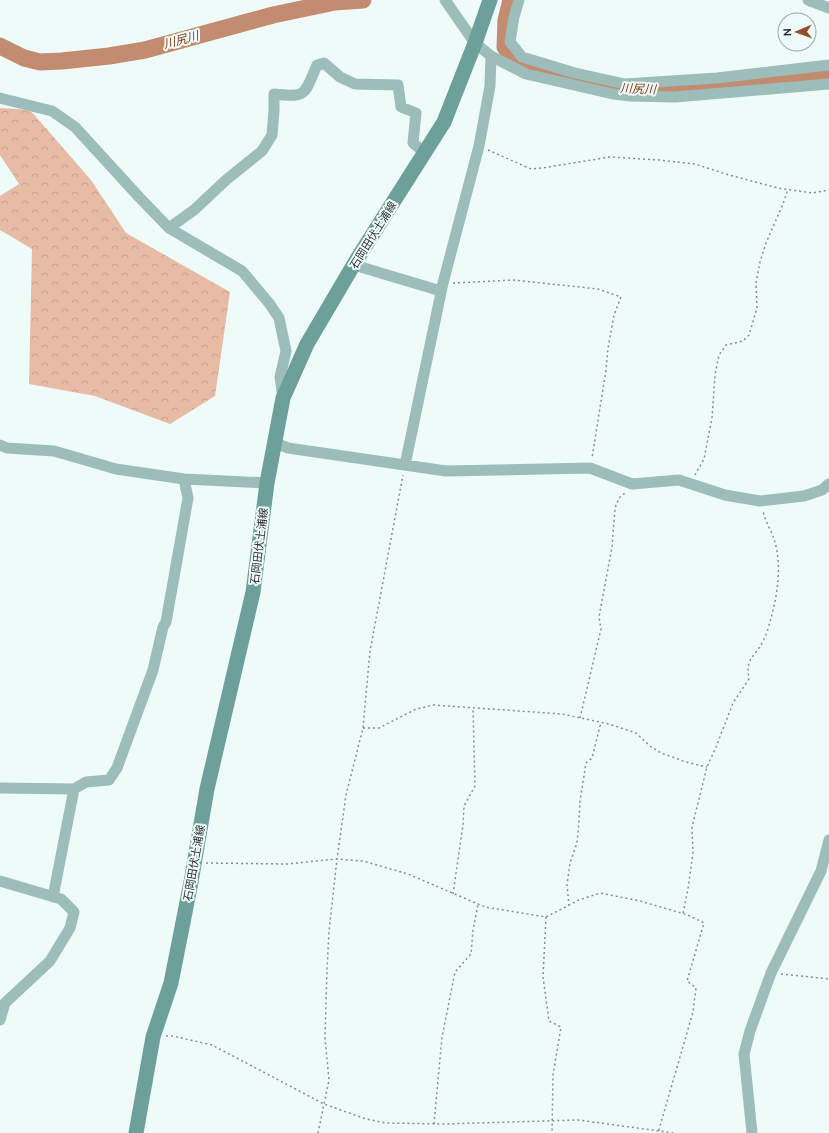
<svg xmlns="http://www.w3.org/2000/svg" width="829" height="1133" font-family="Ubuntu,'Noto Sans JP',sans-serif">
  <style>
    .forest { fill: url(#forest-crowns) }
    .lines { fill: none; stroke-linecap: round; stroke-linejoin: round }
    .river { stroke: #c38b6f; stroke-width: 17 }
    .path { stroke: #868e8d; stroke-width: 1.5; stroke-dasharray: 2 3; stroke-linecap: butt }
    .minor { stroke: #9cbdb9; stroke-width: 11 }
    .secondary { stroke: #6ea09b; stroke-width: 15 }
    .labels { text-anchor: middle; stroke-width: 4; stroke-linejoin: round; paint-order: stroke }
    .street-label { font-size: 11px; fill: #2a2e2e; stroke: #eefbf9 }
    .water-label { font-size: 12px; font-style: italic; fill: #843e15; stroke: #eefbf9 }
  </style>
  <defs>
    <pattern id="forest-crowns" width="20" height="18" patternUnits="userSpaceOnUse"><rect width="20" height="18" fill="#e8bba6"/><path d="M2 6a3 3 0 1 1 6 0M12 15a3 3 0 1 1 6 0" fill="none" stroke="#c7a18f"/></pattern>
  </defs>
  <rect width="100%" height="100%" fill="#eefbf9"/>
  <path class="forest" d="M 0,108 L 30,110 L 91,180 L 126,233 L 230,292 L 215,396 L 170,424 L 95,396 L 29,384 L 32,249 L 0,230 L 0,196 L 19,184 L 0,155 Z"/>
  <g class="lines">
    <path class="river" d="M 511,0 L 506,20 L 505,47 L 512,57 L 527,68 L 582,81 L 620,89 L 670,90 L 829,74
      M 0,46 L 24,58 L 40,62 L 62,61 L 109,56 L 145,50 L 273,15 L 335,2 L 363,0"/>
    <path class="path" d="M 488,150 L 531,169 L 542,168 L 610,157 L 659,160 L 695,164 L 729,175 L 778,188 L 812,193 L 829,190
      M 453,283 L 513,280 L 598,289 L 621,297 L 614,315 L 608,348 L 606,370 L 592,458
      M 695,475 L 704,459 L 712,418 L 715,375 L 719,355 L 726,345 L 743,341 L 749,335 L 757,308 L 756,283 L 760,262 L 766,243 L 783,204 L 788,189
      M 580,718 L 601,629 L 599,617 L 612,547 L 615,508 L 619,498 L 625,493
      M 363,728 L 379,728 L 416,709 L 434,705 L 562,714 L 609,724 L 636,733 L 650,746 L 661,753 L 686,762 L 707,767
      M 206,863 L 287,864 L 337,859 L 363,861 L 408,874 L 485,907 L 546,917 L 579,900 L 600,893 L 640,901 L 688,915 L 704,923 L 687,981 L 696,988 L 693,1012 L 658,1133
      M 453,894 L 463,825 L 464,806 L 475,786 L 473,708
      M 569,906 L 567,885 L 570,863 L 577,843 L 579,821 L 580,801 L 586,763 L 592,758 L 601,722
      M 683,913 L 688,889 L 693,853 L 692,827 L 707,767 L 716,747 L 733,703 L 749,679 C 745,657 755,658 763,641 C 767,634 769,625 771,618 C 778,593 782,564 774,539 C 771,530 765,521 763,511
      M 546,917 L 543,977 L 549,1021 L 561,1027 L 553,1075 L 552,1133
      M 781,974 L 829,979
      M 166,1036 L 173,1036 L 212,1045 L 324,1104 L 366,1119 L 386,1123 L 444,1124 L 578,1120 L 674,1133
      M 434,1124 L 442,1037 L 455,972 L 471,954 L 473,930 L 478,904
      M 318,1133 L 329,1080 L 325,1038 L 327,970 L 329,931 L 337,859 L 346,795 L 363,728 L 370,651 L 403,475"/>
    <path class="minor" d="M 445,0 L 475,43 L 491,56 L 526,74 L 613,94 L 631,96 L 675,97 L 829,84
      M 519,0 L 514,17 L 510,42 L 522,57 L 575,73 L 625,84 L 717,78 L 829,65
      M 808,0 L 829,8
      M 0,98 L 52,111 L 75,127 L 139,197 L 169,228 L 242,271 L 269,303 L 279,318 L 286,351 L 280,377 L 283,398
      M 169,228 L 194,210 L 226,180 L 262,151 L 272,135 L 274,111 L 274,94 C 308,98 304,94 317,65 L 324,63 L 340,77 L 355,84 L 398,85 L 401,107 L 416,113 L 413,143 L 425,153
      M 354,265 L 441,291
      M 275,443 L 288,448 L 446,471 L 590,468 L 632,484 L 679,480 L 725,495 L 760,501 L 804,496 L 822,490 L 829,484
      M 0,445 L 7,448 L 54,451 L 116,469 L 184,479 L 267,483
      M 405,465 L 443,283 L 479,146 L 490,86 L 491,56
      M 0,788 L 74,789 L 86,782 L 109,780 L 117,768 L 153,670 L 163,627 L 166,622 L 188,498 L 184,479
      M 0,881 L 61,899 L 74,912 L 70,928 L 50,961 L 5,1003 L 0,1020
      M 53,897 L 74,789
      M 752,1133 L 744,1054 L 750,1031 L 771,973 L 821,871 L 829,840"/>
    <path class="secondary" d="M 136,1133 L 153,1037 L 171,983 L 191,882 L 207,789 L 253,592 L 267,483 L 283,398 L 307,344 L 357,259 L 444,122 L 475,43 L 490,0"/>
  </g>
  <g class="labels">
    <g class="street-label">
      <text transform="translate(373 235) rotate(-58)" y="4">石岡田伏土浦線</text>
      <text transform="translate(259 546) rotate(-83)" y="4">石岡田伏土浦線</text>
      <text transform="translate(194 863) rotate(-80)" y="4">石岡田伏土浦線</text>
    </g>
    <g class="water-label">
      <text transform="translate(181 40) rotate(-15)" y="4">川尻川</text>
      <text transform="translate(638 89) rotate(2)" y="4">川尻川</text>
    </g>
  </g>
  <g transform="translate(797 32) rotate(268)"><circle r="19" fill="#eefbf9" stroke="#a0a9a8"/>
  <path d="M0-3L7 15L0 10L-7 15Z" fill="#954f28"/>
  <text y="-6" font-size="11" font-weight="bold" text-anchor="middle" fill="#2a2e2e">N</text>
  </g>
</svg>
